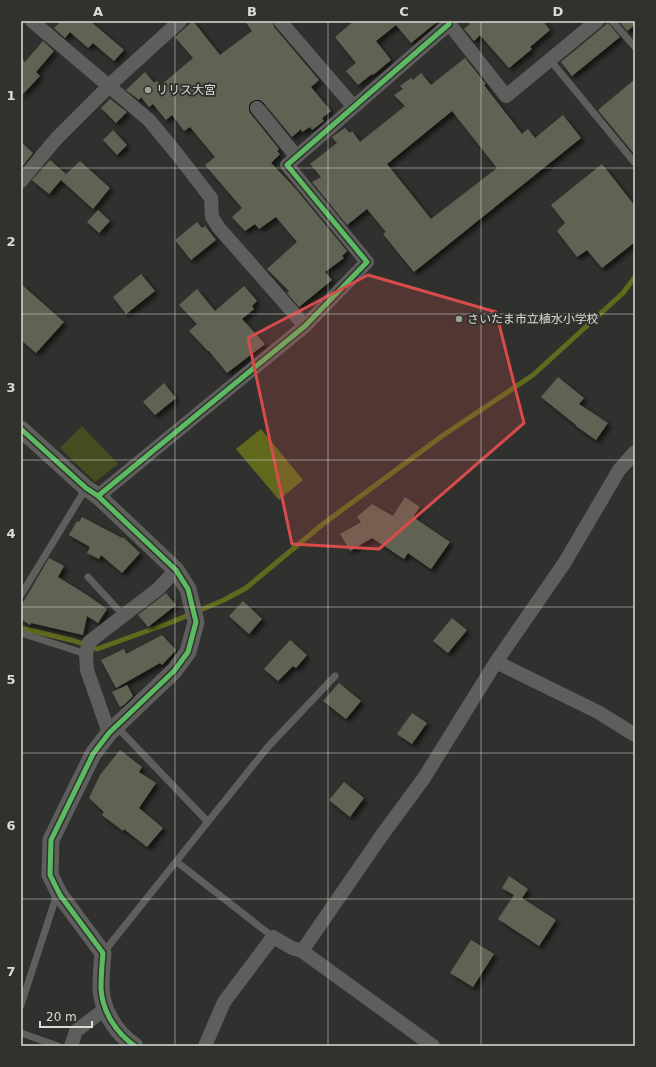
<svg xmlns="http://www.w3.org/2000/svg" width="656" height="1067" font-family="'DejaVu Sans','Noto Sans JP',sans-serif">
  <style>
    .green { fill: #464c20 }
    .water { fill: #60691c }
    .lines { fill: none; stroke-linecap: round; stroke-linejoin: round }
    .stream { stroke: #60691c; stroke-width: 5 }
    .building { fill: #616452; fill-rule: evenodd; filter: url(#shadow) }
    .service { stroke: #5e5e5c; stroke-width: 7 }
    .minor { stroke: #5e5e5c; stroke-width: 14 }
    .tertiary { stroke: #5e5e5c; stroke-width: 17 }
    .cycleway-casing { stroke: #31322d; stroke-width: 8 }
    .cycleway { stroke: #5cba63; stroke-width: 5 }
    .marked { fill: #d74c4b; fill-opacity: 0.2; stroke: #d74c4b; stroke-width: 3; stroke-linejoin: round }
    .grid { fill: none; stroke: #dbdcd8; stroke-width: 1; stroke-opacity: 0.55 }
    .poi-dot { fill: #9fa09c; stroke: #31322d; stroke-width: 1.5 }
    .labels { text-anchor: middle; stroke-width: 4; stroke-linejoin: round; paint-order: stroke }
    .poi-label { font-size: 12px; fill: #dbdcd8; stroke: #31322d; text-anchor: start }
    .neatline { fill: none; stroke: #dbdcd8; stroke-width: 1.5 }
    .grid-label { font-size: 13px; text-anchor: middle; font-weight: bold; fill: #dbdcd8 }
  </style>
  <defs>
    <filter id="shadow"><feDropShadow dx="3.5" dy="3.5" stdDeviation="2" flood-color="#0009"/></filter>
  </defs>
  <rect width="100%" height="100%" fill="#30312e"/>
  <path class="green" d="M 82,426 L 118,464 L 95,482 L 60,448 Z"/>
  <path class="water" d="M 261,429 L 303,480 L 279,500 L 236,449 Z"/>
  <g class="lines">
    <path class="stream" d="M 21,628 L 75,641 L 97,649 L 172,622 L 224,600 L 246,588 L 323,524 L 442,436 L 533,375 L 623,293 L 635,277"/>
  </g>
  <path class="building" d="M 57,21 L 90,21 L 124,50 L 114,61 L 93,43 L 88,48 L 70,32 L 65,38 L 54,28 L 59,23 Z
    M 193,21 L 220,55 L 252,31 L 245,21 L 272,21 L 274,27 L 319,80 L 311,87 L 331,111 L 322,118 L 324,121 L 312,130 L 310,127 L 302,132 L 301,129 L 292,137 L 263,102 L 260,100 L 255,100 L 251,102 L 249,105 L 249,110 L 250,113 L 279,149 L 277,151 L 280,154 L 271,163 L 295,188 L 347,251 L 342,256 L 344,258 L 325,272 L 332,280 L 299,307 L 287,293 L 289,291 L 267,269 L 297,242 L 276,217 L 259,229 L 255,224 L 245,231 L 232,217 L 242,208 L 205,165 L 215,157 L 190,127 L 184,131 L 172,115 L 166,120 L 153,104 L 149,107 L 141,97 L 139,100 L 126,90 L 145,72 L 154,83 L 157,81 L 161,85 L 193,58 L 175,37 Z
    M 354,21 L 438,21 L 411,43 L 396,25 L 376,41 L 391,60 L 373,75 L 372,74 L 358,85 L 346,71 L 356,63 L 335,37 Z
    M 468,21 L 543,21 L 550,30 L 530,47 L 532,49 L 509,68 L 480,35 L 474,41 L 464,29 L 470,24 Z
    M 619,21 L 635,21 L 635,25 L 627,31 Z
    M 608,23 L 620,37 L 572,76 L 561,62 Z
    M 43,41 L 54,51 L 36,72 L 40,76 L 21,96 L 21,58 L 25,62 Z
    M 465,58 L 486,84 L 484,85 L 522,134 L 528,129 L 535,138 L 563,115 L 581,138 L 414,272 L 383,234 L 386,232 L 367,209 L 347,225 L 312,182 L 321,177 L 310,164 L 337,143 L 332,137 L 345,128 L 350,133 L 352,131 L 360,142 L 405,106 L 394,95 L 403,89 L 400,86 L 411,78 L 413,80 L 421,73 L 431,85 ZM 452,111 L 497,168 L 431,219 L 387,164 Z
    M 635,79 L 635,155 L 598,110 Z
    M 110,99 L 127,112 L 116,123 L 101,108 Z
    M 113,130 L 127,145 L 117,155 L 103,140 Z
    M 21,142 L 33,153 L 21,168 Z
    M 50,160 L 66,174 L 62,178 L 80,161 L 110,188 L 93,209 L 61,180 L 49,194 L 32,180 Z
    M 602,164 L 635,206 L 635,242 L 602,268 L 587,250 L 577,257 L 557,231 L 565,223 L 551,205 Z
    M 98,210 L 110,221 L 99,233 L 87,222 Z
    M 197,222 L 202,228 L 205,226 L 216,240 L 191,260 L 175,240 Z
    M 141,274 L 155,291 L 126,314 L 113,297 Z
    M 21,284 L 64,322 L 36,353 L 21,340 Z
    M 244,286 L 257,301 L 252,306 L 254,309 L 242,319 L 265,344 L 227,373 L 209,351 L 208,351 L 189,331 L 197,324 L 179,305 L 197,289 L 215,311 Z
    M 558,377 L 584,398 L 579,404 L 608,423 L 596,440 L 576,426 L 576,425 L 541,397 Z
    M 164,383 L 176,398 L 155,415 L 143,402 Z
    M 405,497 L 420,507 L 413,517 L 450,542 L 431,569 L 408,553 L 404,559 L 372,538 L 350,551 L 340,534 L 361,522 L 357,517 L 372,504 L 393,516 Z
    M 82,517 L 122,538 L 123,537 L 140,553 L 122,573 L 101,555 L 99,559 L 87,553 L 90,547 L 69,535 L 77,521 L 79,522 Z
    M 49,558 L 64,566 L 58,577 L 87,595 L 107,609 L 98,623 L 87,616 L 83,635 L 31,623 L 30,625 L 21,619 L 21,606 Z
    M 166,593 L 176,605 L 148,627 L 138,615 Z
    M 243,601 L 262,619 L 249,634 L 229,616 Z
    M 452,618 L 467,630 L 448,653 L 433,641 Z
    M 162,635 L 176,650 L 162,665 L 160,663 L 116,688 L 101,660 L 124,649 L 126,654 Z
    M 290,640 L 307,655 L 296,668 L 293,666 L 278,681 L 264,669 Z
    M 339,683 L 361,701 L 346,719 L 323,701 Z
    M 127,685 L 133,696 L 124,705 L 120,707 L 112,692 Z
    M 412,713 L 427,723 L 412,744 L 397,734 Z
    M 120,750 L 142,767 L 139,772 L 156,783 L 139,808 L 163,828 L 147,847 L 124,829 L 123,831 L 102,815 L 104,812 L 89,798 L 100,775 Z
    M 344,782 L 364,798 L 350,817 L 329,800 Z
    M 509,876 L 528,889 L 522,898 L 556,920 L 539,946 L 498,919 L 514,895 L 502,888 Z
    M 471,940 L 494,954 L 473,987 L 450,973 Z"/>
  <g class="lines">
    <path class="service" d="M 612,21 L 635,47
      M 550,60 L 635,163
      M 88,577 L 124,616
      M 21,595 L 86,488
      M 21,633 L 86,654
      M 116,726 L 208,822
      M 177,862 L 273,937
      M 103,953 L 267,748 L 335,676
      M 21,1005 L 57,894
      M 21,1033 L 58,1046"/>
    <path class="minor" d="M 32,21 L 149,120 L 177,154 L 211,198 L 212,217 L 219,228 L 305,326
      M 280,21 L 353,106
      M 447,21 L 506,96 L 597,21
      M 257,108 L 296,156
      M 21,181 L 56,139 L 114,81 L 180,21
      M 98,496 L 305,326 L 367,262 L 287,165 L 449,24
      M 496,662 L 598,712 L 635,735
      M 109,733 L 87,670 L 86,654 L 89,642 L 158,589 L 176,570
      M 302,951 L 382,835 L 424,778 L 496,662 L 565,562 L 619,470 L 635,452
      M 71,1046 L 76,1031 L 105,1009
      M 205,1046 L 224,1002 L 273,937 L 292,948 L 302,951 L 433,1046"/>
    <path class="tertiary" d="M 21,429 L 86,488 L 98,496 L 176,570 L 188,589 L 196,622 L 188,652 L 174,671 L 109,733 L 93,754 L 51,840 L 50,875 L 60,895 L 103,953 C 102,964 101,976 101,988 C 102,1011 116,1033 135,1046"/>
    <g class="cycleway-casing">
      <path id="cycleway" d="M 21,429 L 86,488 L 98,496 L 176,570 L 188,589 L 196,622 L 188,652 L 174,671 L 109,733 L 93,754 L 51,840 L 50,875 L 60,895 L 103,953 C 102,964 101,976 101,988 C 102,1011 116,1033 135,1046
        M 98,496 L 305,326 L 367,262 L 287,165 L 449,24"/>
    </g>
    <use href="#cycleway" class="cycleway"/>
  </g>
  <path class="marked" d="M 368,275 L 496,312 L 524,423 L 379,549 L 292,544 L 248,338 Z"/>
  <path class="grid" d="M 175,21 L 175,1046M 328,21 L 328,1046M 481,21 L 481,1046M 21,168 L 635,168M 21,314 L 635,314M 21,460 L 635,460M 21,607 L 635,607M 21,753 L 635,753M 21,899 L 635,899"/>
  <g class="poi-dot">
    <circle cx="148" cy="90" r="4"/>
    <circle cx="459" cy="319" r="4"/>
  </g>
  <g class="labels">
    <g class="poi-label">
      <text x="156" y="94">リリス大宮</text>
      <text x="467" y="323">さいたま市立植水小学校</text>
    </g>
  </g>
  <rect width="656" height="1067" fill="none" stroke="#31322d" stroke-width="44"/>
  <path d="M40 1021v6h52v-6" fill="none" stroke="#dbdcd8" stroke-width="2"/>
  <text x="46" y="1021" font-size="12" fill="#dbdcd8" stroke="#31322d" stroke-width="3" paint-order="stroke">20 m</text>
  <rect x="22" y="22" width="612" height="1023" class="neatline"/>
  <g class="grid-label">
    <text x="98" y="16">A</text>
    <text x="252" y="16">B</text>
    <text x="404" y="16">C</text>
    <text x="558" y="16">D</text>
    <text x="11" y="100">1</text>
    <text x="11" y="246">2</text>
    <text x="11" y="392">3</text>
    <text x="11" y="538">4</text>
    <text x="11" y="684">5</text>
    <text x="11" y="830">6</text>
    <text x="11" y="976">7</text>
  </g>
</svg>
